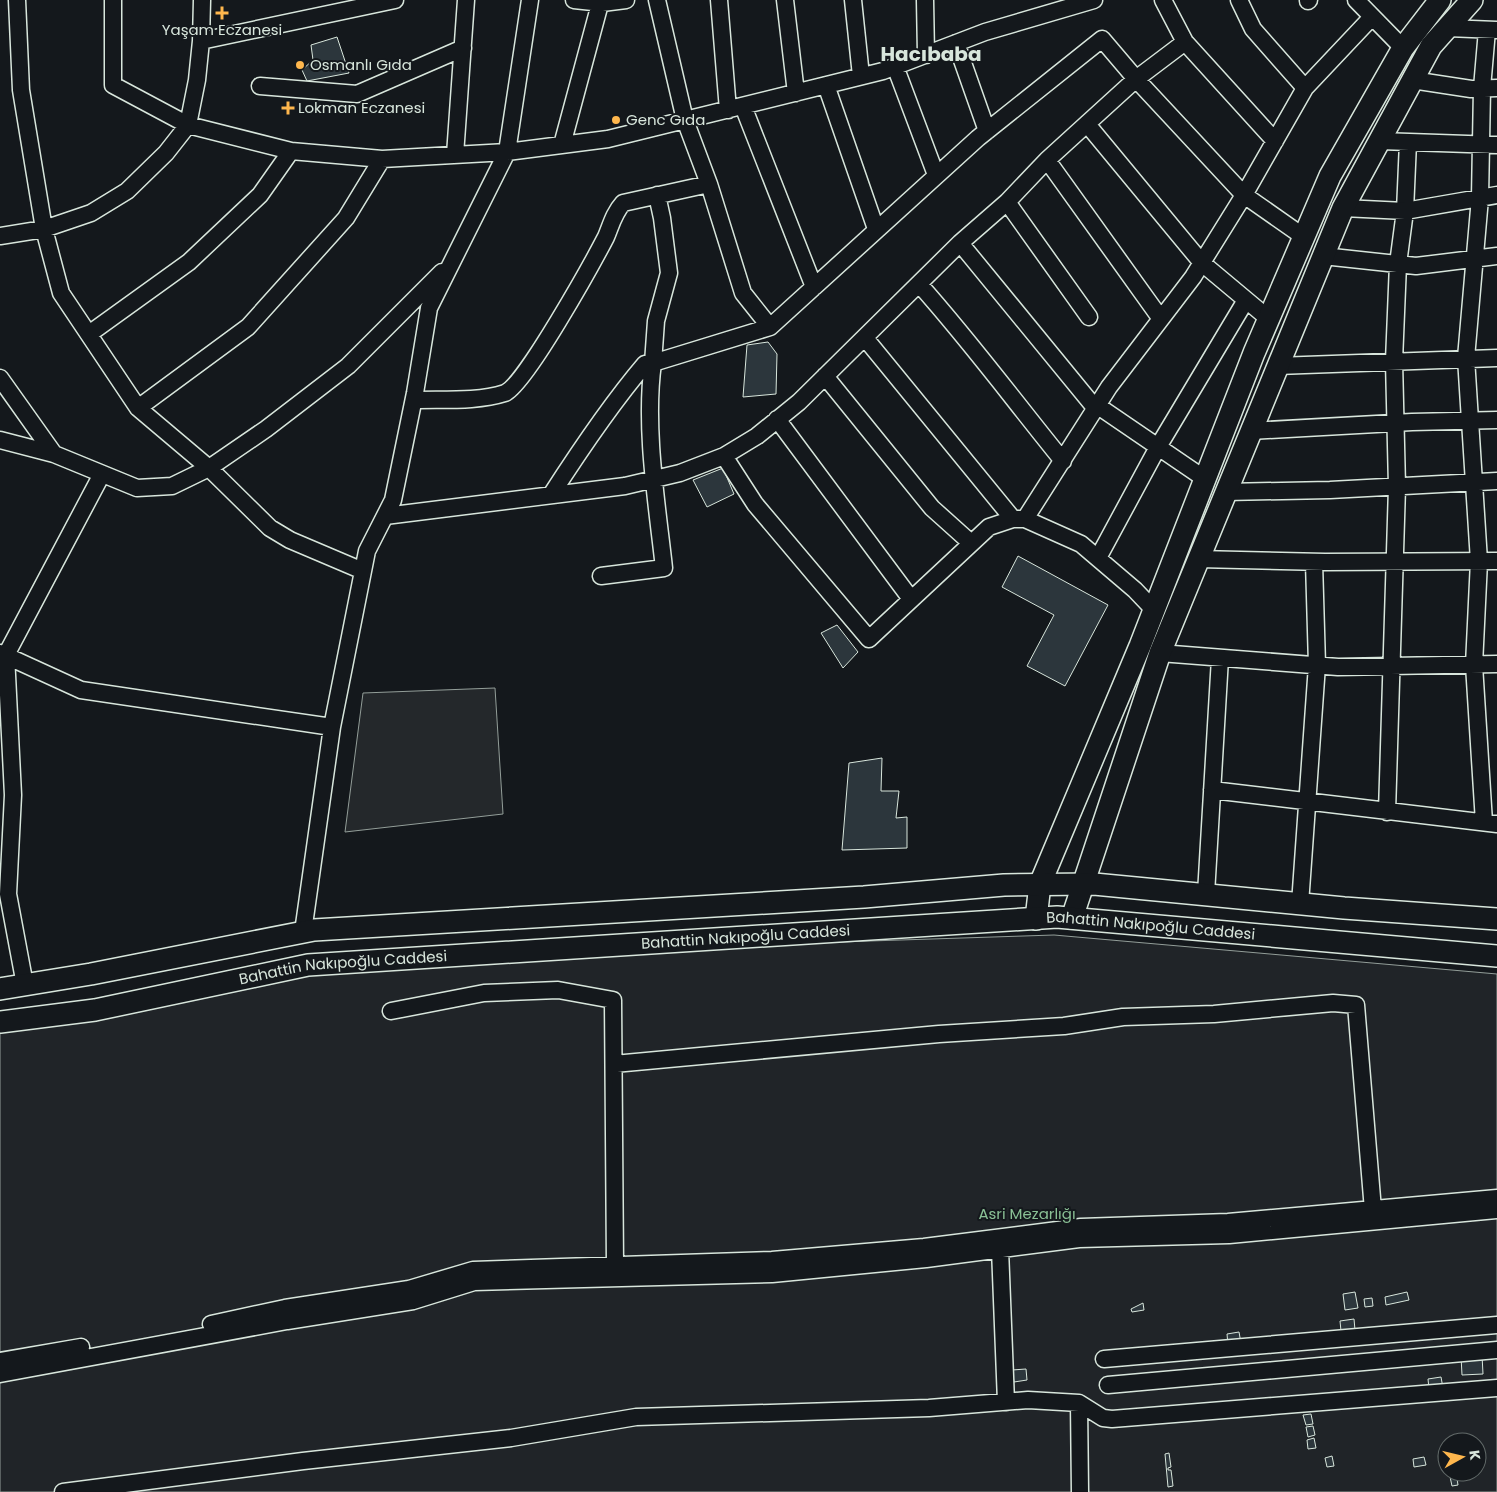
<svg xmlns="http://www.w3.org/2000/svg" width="1497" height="1492" font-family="Poppins,sans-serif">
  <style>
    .green { fill: #202428; stroke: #939e99; fill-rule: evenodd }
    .parking { fill: #24282b; stroke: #939e99 }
    .building { fill: #2c363c; stroke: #d8e6dc }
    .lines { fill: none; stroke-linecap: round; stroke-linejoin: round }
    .minor-casing { stroke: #d8e6dc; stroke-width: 19 }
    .major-casing { stroke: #d8e6dc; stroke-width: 24 }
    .minor { stroke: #14181c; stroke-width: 16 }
    .major { stroke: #14181c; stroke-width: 21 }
    .poi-dot { fill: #ffb74d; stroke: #14181c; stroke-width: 2 }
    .labels { text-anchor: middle; stroke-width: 4; stroke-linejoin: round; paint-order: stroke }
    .poi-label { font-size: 15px; fill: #d8e6dc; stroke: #14181c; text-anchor: start }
    .street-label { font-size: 15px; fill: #d8e6dc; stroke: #14181c }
    .park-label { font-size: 15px; fill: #8ac095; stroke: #14181c }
    .district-label { font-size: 20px; font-weight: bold; fill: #d8e6dc; stroke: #14181c }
  </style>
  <rect width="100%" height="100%" fill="#14181c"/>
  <path class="green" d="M 1054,935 L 1497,974 L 1497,1492 L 0,1492 L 0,1030 L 319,970 L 686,947 ZM 1447,1442 L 1477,1442 L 1477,1472 L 1447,1472 Z"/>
  <path class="parking" d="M 495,688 L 503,814 L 345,832 L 363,693 Z"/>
  <path class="building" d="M 337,37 L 349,73 L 307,81 L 302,70 L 313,60 L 311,45 Z
    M 768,342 L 777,354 L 776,394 L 743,397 L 747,345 Z
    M 723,468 L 734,494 L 707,507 L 693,480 Z
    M 1018,556 L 1108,605 L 1065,686 L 1027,666 L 1054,615 L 1002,587 Z
    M 837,625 L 858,652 L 843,668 L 821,633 Z
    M 882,758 L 881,791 L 899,791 L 896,818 L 907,817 L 907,848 L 842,850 L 849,763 Z
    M 1355,1292 L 1358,1308 L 1345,1310 L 1343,1294 Z
    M 1407,1292 L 1409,1300 L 1386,1305 L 1385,1297 Z
    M 1372,1298 L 1373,1306 L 1365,1307 L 1364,1299 Z
    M 1143,1303 L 1144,1310 L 1132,1312 L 1131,1309 Z
    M 1354,1319 L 1355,1330 L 1341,1331 L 1340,1321 Z
    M 1239,1332 L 1241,1343 L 1228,1345 L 1227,1334 Z
    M 1482,1355 L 1483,1374 L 1462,1375 L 1461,1356 Z
    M 1026,1369 L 1027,1380 L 1014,1382 L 1012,1370 Z
    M 1441,1377 L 1443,1388 L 1429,1389 L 1428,1379 Z
    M 1311,1414 L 1313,1424 L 1306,1425 L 1303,1415 Z
    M 1313,1426 L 1315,1435 L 1308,1437 L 1306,1427 Z
    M 1314,1438 L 1316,1448 L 1308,1449 L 1307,1440 Z
    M 1169,1453 L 1171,1467 L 1168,1468 L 1168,1470 L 1171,1470 L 1173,1486 L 1168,1487 L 1165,1454 Z
    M 1332,1456 L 1334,1466 L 1327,1467 L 1325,1458 Z
    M 1424,1457 L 1426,1465 L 1414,1467 L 1413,1459 Z
    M 1449,1472 L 1456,1472 L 1458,1485 L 1452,1486 Z"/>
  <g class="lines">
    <g class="minor-casing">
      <path id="minor" d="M 17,0 L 21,90 L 44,229 L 61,293 L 138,408 L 209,468 L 270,528 L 290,540 L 363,571
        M 113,0 L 113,85 L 188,125 L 291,151 L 382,159 L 507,152 L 530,0
        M 574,0 L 602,3 L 626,0
        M 657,0 L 685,120 L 709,184 L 743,293 L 770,327
        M 719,0 L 728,110
        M 785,0 L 796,93
        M 853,0 L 861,76
        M 925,0 L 926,55
        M 1239,0 L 1253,29 L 1305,88
        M 1356,0 L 1403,48
        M 1308,1 L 1309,0
        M 1447,28 L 1497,30
        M 201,41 L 395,0
        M 1185,42 L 1275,141
        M 956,43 L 987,131
        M 895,66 L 936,175
        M 1412,80 L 1471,89 L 1497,88
        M 826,85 L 876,229
        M 260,86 L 357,94 L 463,48
        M 743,106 L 814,287
        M 1087,124 L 1202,263 L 1269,319
        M 1380,141 L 1497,145
        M 562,145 L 601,0
        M 455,155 L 466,0
        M 1047,160 L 1161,319
        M 1007,202 L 1089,317
        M 1343,208 L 1405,211 L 1497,195
        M 0,236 L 44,229 L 91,213 L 127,191 L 166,153 L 188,125 L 197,80 L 201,41 L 202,0
        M 960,243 L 1096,409
        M 1323,256 L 1416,266 L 1497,256
        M 919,284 C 970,341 1015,402 1063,461
        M 89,334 L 189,262 L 260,195 L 291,151
        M 865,338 L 1013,519 L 1025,519 L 1109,387 L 1193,277 L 1244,195 L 1305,88 L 1372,17
        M 1277,366 L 1497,358
        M 825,376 L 932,508 L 971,543
        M 0,378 L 54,454 L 137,488 L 172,486 L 209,468 L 266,429 L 348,366 L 442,272
        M 414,400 C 442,399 477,402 505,393 C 525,385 593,262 606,237 C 611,225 614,213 623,203 L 709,184
        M 1098,406 L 1205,479
        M 138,408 L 248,327 L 346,218 L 382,159
        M 777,419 L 911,599
        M 1250,431 L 1412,422 L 1497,420
        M 0,440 L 54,454
        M 724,456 L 755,504 L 869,639 L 989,527 L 1013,519
        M 1225,492 L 1330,490 L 1497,481
        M 551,495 C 580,450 610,405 645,364 L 653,363 L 656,321 L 669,273 L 662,218 L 657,195
        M 385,516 L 625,486 L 680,473 L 724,456 L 757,436 L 799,402 L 960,243 L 1007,202 L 1047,160 L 1136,79 L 1244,195 L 1304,237
        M 1025,519 L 1081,544 L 1135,590 L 1154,610
        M 1098,558 L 1158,447 L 1246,300
        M 1198,559 L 1325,562 L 1497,561
        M 601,576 L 664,568 C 657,504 644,427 653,363 L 770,327 L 978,138 L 1102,39 L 1136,79 L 1185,42 L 1163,0
        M 0,653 L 81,690 L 332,727
        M 1160,653 L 1338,667 L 1497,664
        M 1212,790 L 1497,824
        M 1387,812 L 1397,487 L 1394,361 L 1398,264 L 1405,211 L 1408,142
        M 1484,822 L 1474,665 L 1479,561 L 1466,358 L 1480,198 L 1482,88 L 1487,30
        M 1206,894 L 1220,658
        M 1300,904 L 1317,665 L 1314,562
        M 303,932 L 332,727 L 367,551 L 393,500 L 415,393 L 429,308 L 507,152 L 608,139 L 883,71 L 985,32 L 1094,0
        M 25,985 L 8,894 L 13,795 L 6,655 L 102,474
        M 391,1011 L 484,993 L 558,990 L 613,1000 L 615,1266
        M 614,1064 L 939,1034 L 1064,1026 L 1123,1017 L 1214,1014 L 1333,1003 L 1356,1005 L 1373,1210
        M 1000,1249 L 1006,1402
        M 211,1324 L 285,1308 L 409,1289 L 473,1270 L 772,1260 L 924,1247 L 1081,1227 L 1228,1222 L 1497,1198
        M 1104,1359 L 1497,1325
        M 0,1361 L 81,1347
        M 0,1374 L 287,1321 L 413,1301 L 474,1282 L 772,1274 L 926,1259 L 1079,1239 L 1229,1235 L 1497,1210
        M 1108,1385 L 1497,1350
        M 1079,1403 L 1080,1492
        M 63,1492 L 303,1461 L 511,1438 L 636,1417 L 929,1408 L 1028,1400 L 1079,1403 L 1103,1418 L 1112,1419 L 1497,1388"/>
    </g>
    <g class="major-casing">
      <g id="major">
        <path d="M 1072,918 L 1160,653 L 1343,208 L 1431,46 L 1472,0"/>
        <path d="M 1036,919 L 1040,884 L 1140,646 L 1254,353 L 1330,176 L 1403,48 L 1440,0"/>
        <path d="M 0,989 L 91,974 L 314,930 L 864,897 L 1004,885 L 1094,884 L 1344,908 L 1497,919"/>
        <path id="s1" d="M 0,1022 L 95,1010 L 308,965 L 1057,917 L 1497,956"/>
      </g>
    </g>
    <use href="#minor" class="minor"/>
    <use href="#major" class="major"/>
  </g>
  <g class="poi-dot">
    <path d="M219.5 5.5h5v5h5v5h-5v5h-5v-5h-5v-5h5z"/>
    <circle cx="300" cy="65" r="5"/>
    <path d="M285.5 100.5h5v5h5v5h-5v5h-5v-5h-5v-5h5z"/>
    <circle cx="616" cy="120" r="5"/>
  </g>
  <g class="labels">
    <g class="poi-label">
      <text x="222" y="35" text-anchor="middle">Yaşam Eczanesi</text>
      <text x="310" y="70">Osmanlı Gıda</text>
      <text x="298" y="113">Lokman Eczanesi</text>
      <text x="626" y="125">Genc Gıda</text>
    </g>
    <g class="street-label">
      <text dy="5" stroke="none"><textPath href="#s1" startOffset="1158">Bahattin Nakıpoğlu Caddesi</textPath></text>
      <text dy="5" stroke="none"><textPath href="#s1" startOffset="752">Bahattin Nakıpoğlu Caddesi</textPath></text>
      <text dy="5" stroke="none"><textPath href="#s1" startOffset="348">Bahattin Nakıpoğlu Caddesi</textPath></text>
    </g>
    <g class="park-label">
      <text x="1027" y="1219">Asri Mezarlığı</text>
    </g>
    <g class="district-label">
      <text x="931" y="61">Hacıbaba</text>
    </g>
  </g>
  <g transform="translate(1462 1457) rotate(82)"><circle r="24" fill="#14181c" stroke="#626a69"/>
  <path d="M0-4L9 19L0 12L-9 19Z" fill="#ffb74d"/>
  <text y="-8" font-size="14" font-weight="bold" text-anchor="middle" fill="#d8e6dc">K</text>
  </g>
</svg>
